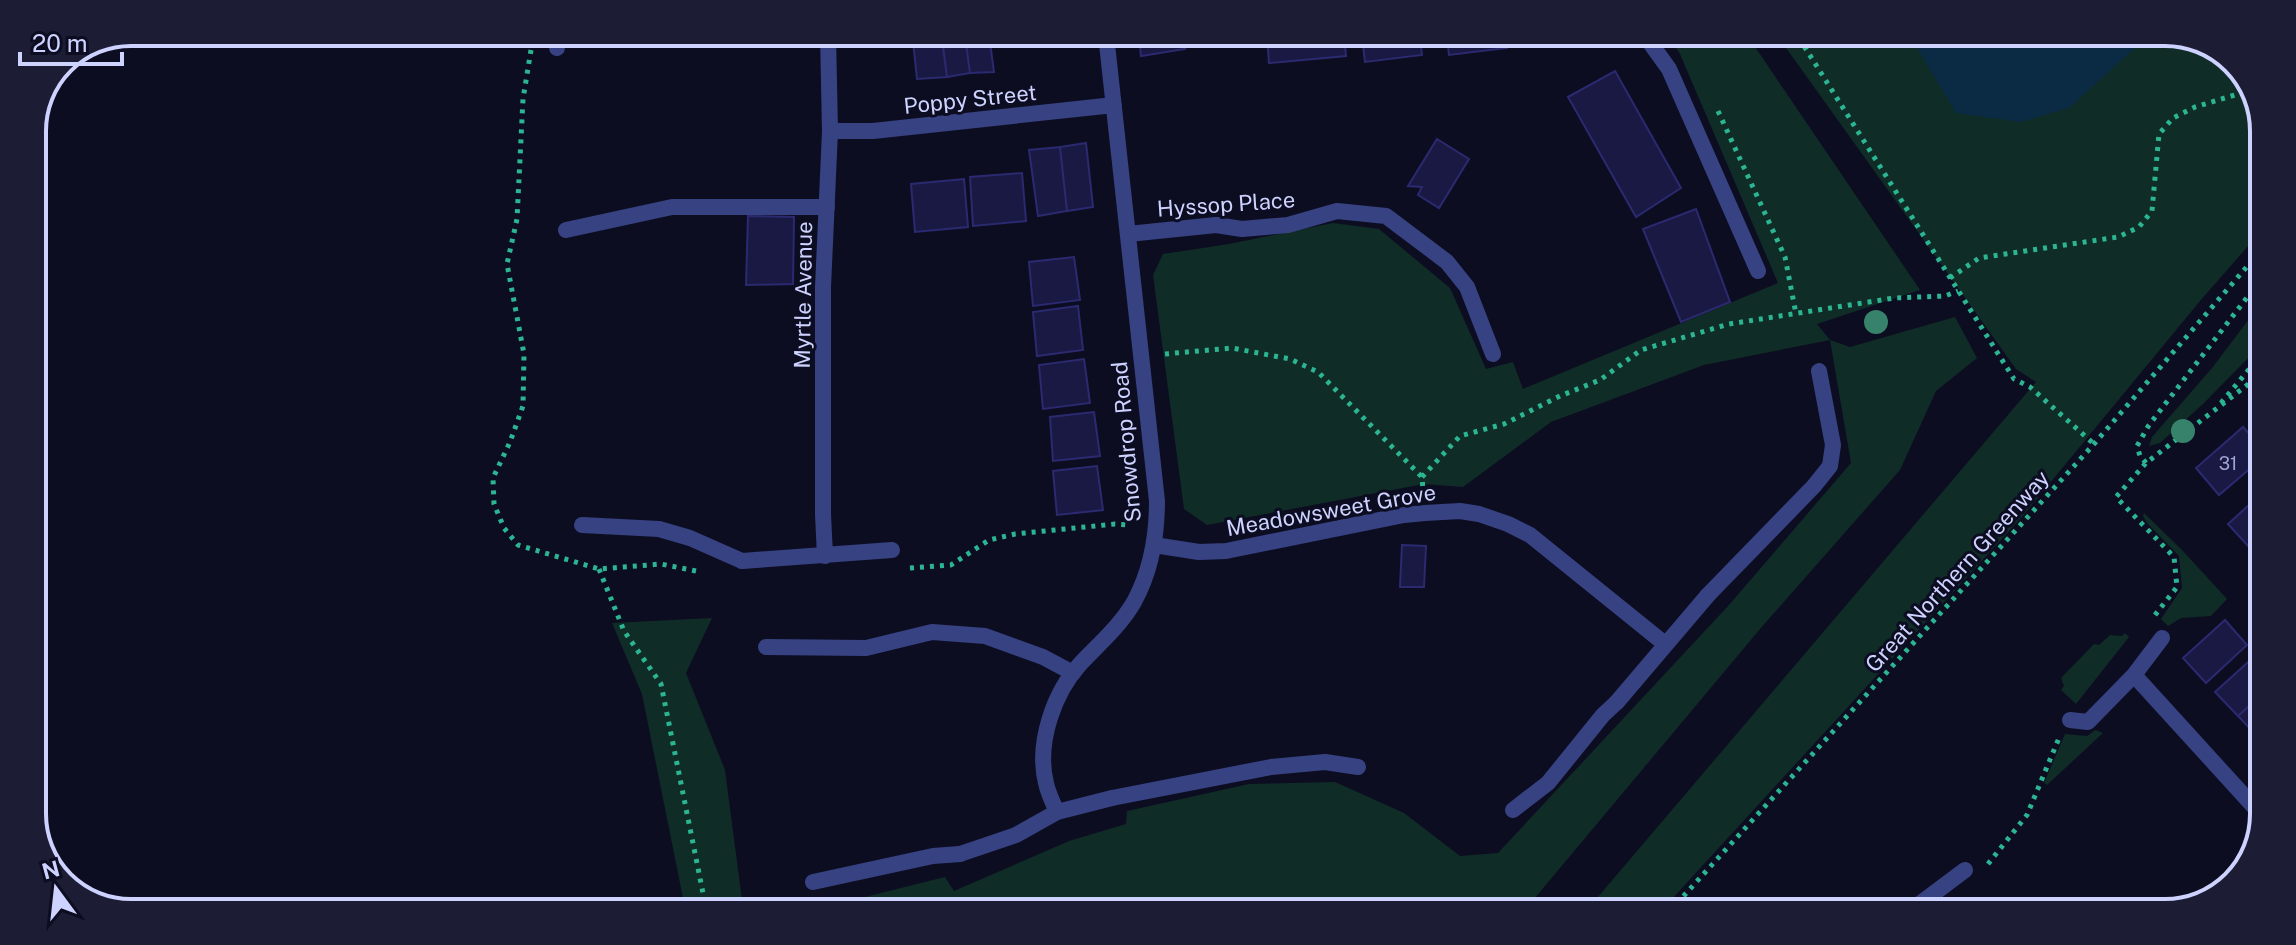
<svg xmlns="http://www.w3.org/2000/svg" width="2296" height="945" font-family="'Public Sans',sans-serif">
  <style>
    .green { fill: #102c26 }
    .water { fill: #0b2a43 }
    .building { fill: #191943; stroke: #2b2a70; stroke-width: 2 }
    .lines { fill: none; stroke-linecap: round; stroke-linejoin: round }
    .path { stroke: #2cb593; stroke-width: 5; stroke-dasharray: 4 6; stroke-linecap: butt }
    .service { stroke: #374282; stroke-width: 16 }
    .minor { stroke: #374282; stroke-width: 16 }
    .tree { fill: #36826a }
    .labels { text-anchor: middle; stroke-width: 6; stroke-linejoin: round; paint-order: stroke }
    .number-label { font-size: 18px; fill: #a1a4d0 }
    .street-label { font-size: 22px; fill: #ced2ff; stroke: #0d0d22 }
    .rim { fill: none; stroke: #ced2ff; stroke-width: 4 }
  </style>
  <rect width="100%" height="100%" fill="#0d0d22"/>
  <path class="green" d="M 1669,37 L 1749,38 L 1920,290 L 1817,324 L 1830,340 L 1850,347 L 1955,317 L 1977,358 L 1936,391 L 1900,470 L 1760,629 L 1524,911 L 821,908 L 945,877 L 954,891 L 1069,841 L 1126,824 L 1127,811 L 1249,784 L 1335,782 L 1404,813 L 1460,856 L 1498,853 L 1729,605 L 1851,463 L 1830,340 L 1704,365 L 1551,422 L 1463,487 L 1424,484 L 1207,525 L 1184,509 L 1153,275 L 1163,254 L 1229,244 L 1333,223 L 1379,229 L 1450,288 L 1486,369 L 1513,362 L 1523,389 L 1778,283 L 1680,54 Z
    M 1779,38 L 2202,39 L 2244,71 L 2264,124 L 2263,229 L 2200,301 L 2021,518 L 1661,911 L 1586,911 L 2036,382 L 2016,369 Z
    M 2262,302 L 2262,344 L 2203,404 L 2160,443 L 2149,446 L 2152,437 L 2212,368 Z
    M 2144,513 L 2182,550 L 2227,599 L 2211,616 L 2181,618 L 2168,626 L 2161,619 L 2182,588 L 2179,556 L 2147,523 L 2143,516 Z
    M 712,618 L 686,673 L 725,770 L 743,908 L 685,908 L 642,694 L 612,623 Z
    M 2125,633 L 2129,637 L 2076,704 L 2061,690 L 2064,686 L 2061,678 L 2094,644 L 2099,645 L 2110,635 L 2122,636 Z
    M 2095,730 L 2103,733 L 2047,785 L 2044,783 L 2065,734 L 2087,736 Z"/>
  <path class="water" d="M 1911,38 L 2145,39 L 2069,108 L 2021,122 L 1956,113 Z"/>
  <path class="building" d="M 973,35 L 989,35 L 994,72 L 970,73 L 965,36 Z
    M 965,36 L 970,73 L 947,77 L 942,39 Z
    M 1139,36 L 1183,36 L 1185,49 L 1141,56 Z
    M 1267,36 L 1344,36 L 1346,56 L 1269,63 Z
    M 1362,36 L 1420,37 L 1422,55 L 1365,62 Z
    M 1447,37 L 1505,37 L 1507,48 L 1449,55 Z
    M 942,39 L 947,77 L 917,79 L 913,41 Z
    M 1615,71 L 1681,188 L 1636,217 L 1568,97 Z
    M 1437,139 L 1469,159 L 1439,208 L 1418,195 L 1422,187 L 1408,186 Z
    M 1086,143 L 1093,207 L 1067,211 L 1060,147 Z
    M 1060,147 L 1067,211 L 1038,216 L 1029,150 Z
    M 1022,173 L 1026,221 L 973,226 L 970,177 Z
    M 964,179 L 968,227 L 915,232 L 911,184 Z
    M 1696,209 L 1730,302 L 1681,322 L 1643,229 Z
    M 748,216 L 794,217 L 793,284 L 746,285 Z
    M 1074,257 L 1080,300 L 1033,306 L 1029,262 Z
    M 1078,306 L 1083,350 L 1037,356 L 1033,312 Z
    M 1084,359 L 1090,403 L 1043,409 L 1039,365 Z
    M 1094,412 L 1100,456 L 1053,461 L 1050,417 Z
    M 2243,427 L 2261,447 L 2260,460 L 2219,495 L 2196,468 Z
    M 1097,466 L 1103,510 L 1057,515 L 1053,471 Z
    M 2260,495 L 2259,558 L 2228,524 Z
    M 1402,545 L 1426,546 L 1424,587 L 1400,587 Z
    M 2225,620 L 2247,645 L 2206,683 L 2183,658 Z
    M 2257,654 L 2258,698 L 2238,716 L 2215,692 Z
    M 2258,698 L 2258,737 L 2238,716 Z"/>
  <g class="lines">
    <path class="path" d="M 1799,38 L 2014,379 L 2030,387 L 2094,444
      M 531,50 L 523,99 L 517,219 L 507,264 L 524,354 L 523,406 L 510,442 L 493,478 L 494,504 L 504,528 L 518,545 L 599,569 L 661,564 L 701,572
      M 1718,111 L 1785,257 L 1796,314
      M 1950,278 L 1979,258 L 2118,237 L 2139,227 L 2152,211 L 2159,134 L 2173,118 L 2195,107 L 2238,94 L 2249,85
      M 1165,354 L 1232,348 L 1290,359 L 1318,372 L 1422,477 L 1423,490
      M 2221,403 L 2261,355
      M 2146,463 L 2140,456 L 2137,446 L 2149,425 L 2262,278
      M 1422,477 L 1460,436 L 1504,424 L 1560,396 L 1600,380 L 1641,350 L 1729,324 L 1894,298 L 1945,296 L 1958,291
      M 910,568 L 951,565 L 989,540 L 1015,534 L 1115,524 L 1131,525
      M 599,569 L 624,631 L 661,684 L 706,908
      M 2155,615 L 2177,587 L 2174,557 L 2116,497 L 2146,463 L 2255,379 L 2261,379
      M 1988,864 L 2027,815 L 2059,738
      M 1670,911 L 2094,444 L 2263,248"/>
    <path class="service" d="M 1646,37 L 1669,69 L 1758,271
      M 557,48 L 558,34
      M 1216,225 L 1242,229 L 1288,225 L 1337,211 L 1386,216 L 1447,262 L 1467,287 L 1493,354
      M 566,230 L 672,207 L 827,207
      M 582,525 L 659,529 L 690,538 L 742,561
      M 1708,595 L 1814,486 L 1830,466 L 1833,445 L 1819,371
      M 766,647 L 866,648 L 932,632 L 985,636 L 1043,657 L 1073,673
      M 1112,798 L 1271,767 L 1325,762 L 1358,767
      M 1513,810 L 1548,783 L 1603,715 L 1617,702
      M 813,882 L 933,856 L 960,854"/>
    <path class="minor" d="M 830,131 L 873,131 L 1114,105
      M 1128,234 L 1216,225
      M 1154,545 L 1199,552 L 1226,551 L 1404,515 L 1425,513 L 1460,511 L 1479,514 L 1508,524 L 1530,535 L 1665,644
      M 825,556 L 823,514 L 823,287 L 830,131 L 828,34
      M 742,561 L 892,550
      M 2134,675 L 2257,810
      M 1617,702 L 1708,595
      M 2070,720 L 2088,722 L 2134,675 L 2162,638
      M 1057,812 C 1053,803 1048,793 1046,783 C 1036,743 1054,692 1081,663 C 1100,643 1120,626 1134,602 C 1151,571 1157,537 1157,501 L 1106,35
      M 960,854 L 1016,835 L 1057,812 L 1112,798
      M 1909,912 L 1965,870"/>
  </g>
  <g class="tree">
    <circle cx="1876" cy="322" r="12"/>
    <circle cx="2183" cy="431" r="12"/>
  </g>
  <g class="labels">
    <g class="number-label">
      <text x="2228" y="470">31</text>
    </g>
    <g class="street-label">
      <text transform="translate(970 99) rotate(-6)" y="8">Poppy Street</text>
      <text transform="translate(1226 204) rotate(-4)" y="8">Hyssop Place</text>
      <text transform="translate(803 295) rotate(-89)" y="8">Myrtle Avenue</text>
      <text transform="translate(1126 442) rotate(-95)" y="8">Snowdrop Road</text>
      <text transform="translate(1331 510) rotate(-10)" y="8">Meadowsweet Grove</text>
      <text transform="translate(1957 571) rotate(-48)" y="8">Great Northern Greenway</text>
    </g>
  </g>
  <path d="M0 0H2296V945H0ZM131 46H2165A85 85 0 0 1 2250 131V814A85 85 0 0 1 2165 899H131A85 85 0 0 1 46 814V131A85 85 0 0 1 131 46Z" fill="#1c1d34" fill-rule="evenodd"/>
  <path class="rim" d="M131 46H2165A85 85 0 0 1 2250 131V814A85 85 0 0 1 2165 899H131A85 85 0 0 1 46 814V131A85 85 0 0 1 131 46Z"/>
  <g transform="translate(56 889) rotate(345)" stroke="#0d0d22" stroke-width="6" paint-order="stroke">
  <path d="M0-6L14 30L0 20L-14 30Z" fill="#ced2ff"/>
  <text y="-12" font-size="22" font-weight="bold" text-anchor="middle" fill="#ced2ff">N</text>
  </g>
  <path d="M20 52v12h102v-12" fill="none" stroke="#ced2ff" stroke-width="4"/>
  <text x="32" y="52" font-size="24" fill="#ced2ff" stroke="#0d0d22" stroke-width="6" paint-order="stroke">20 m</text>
</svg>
